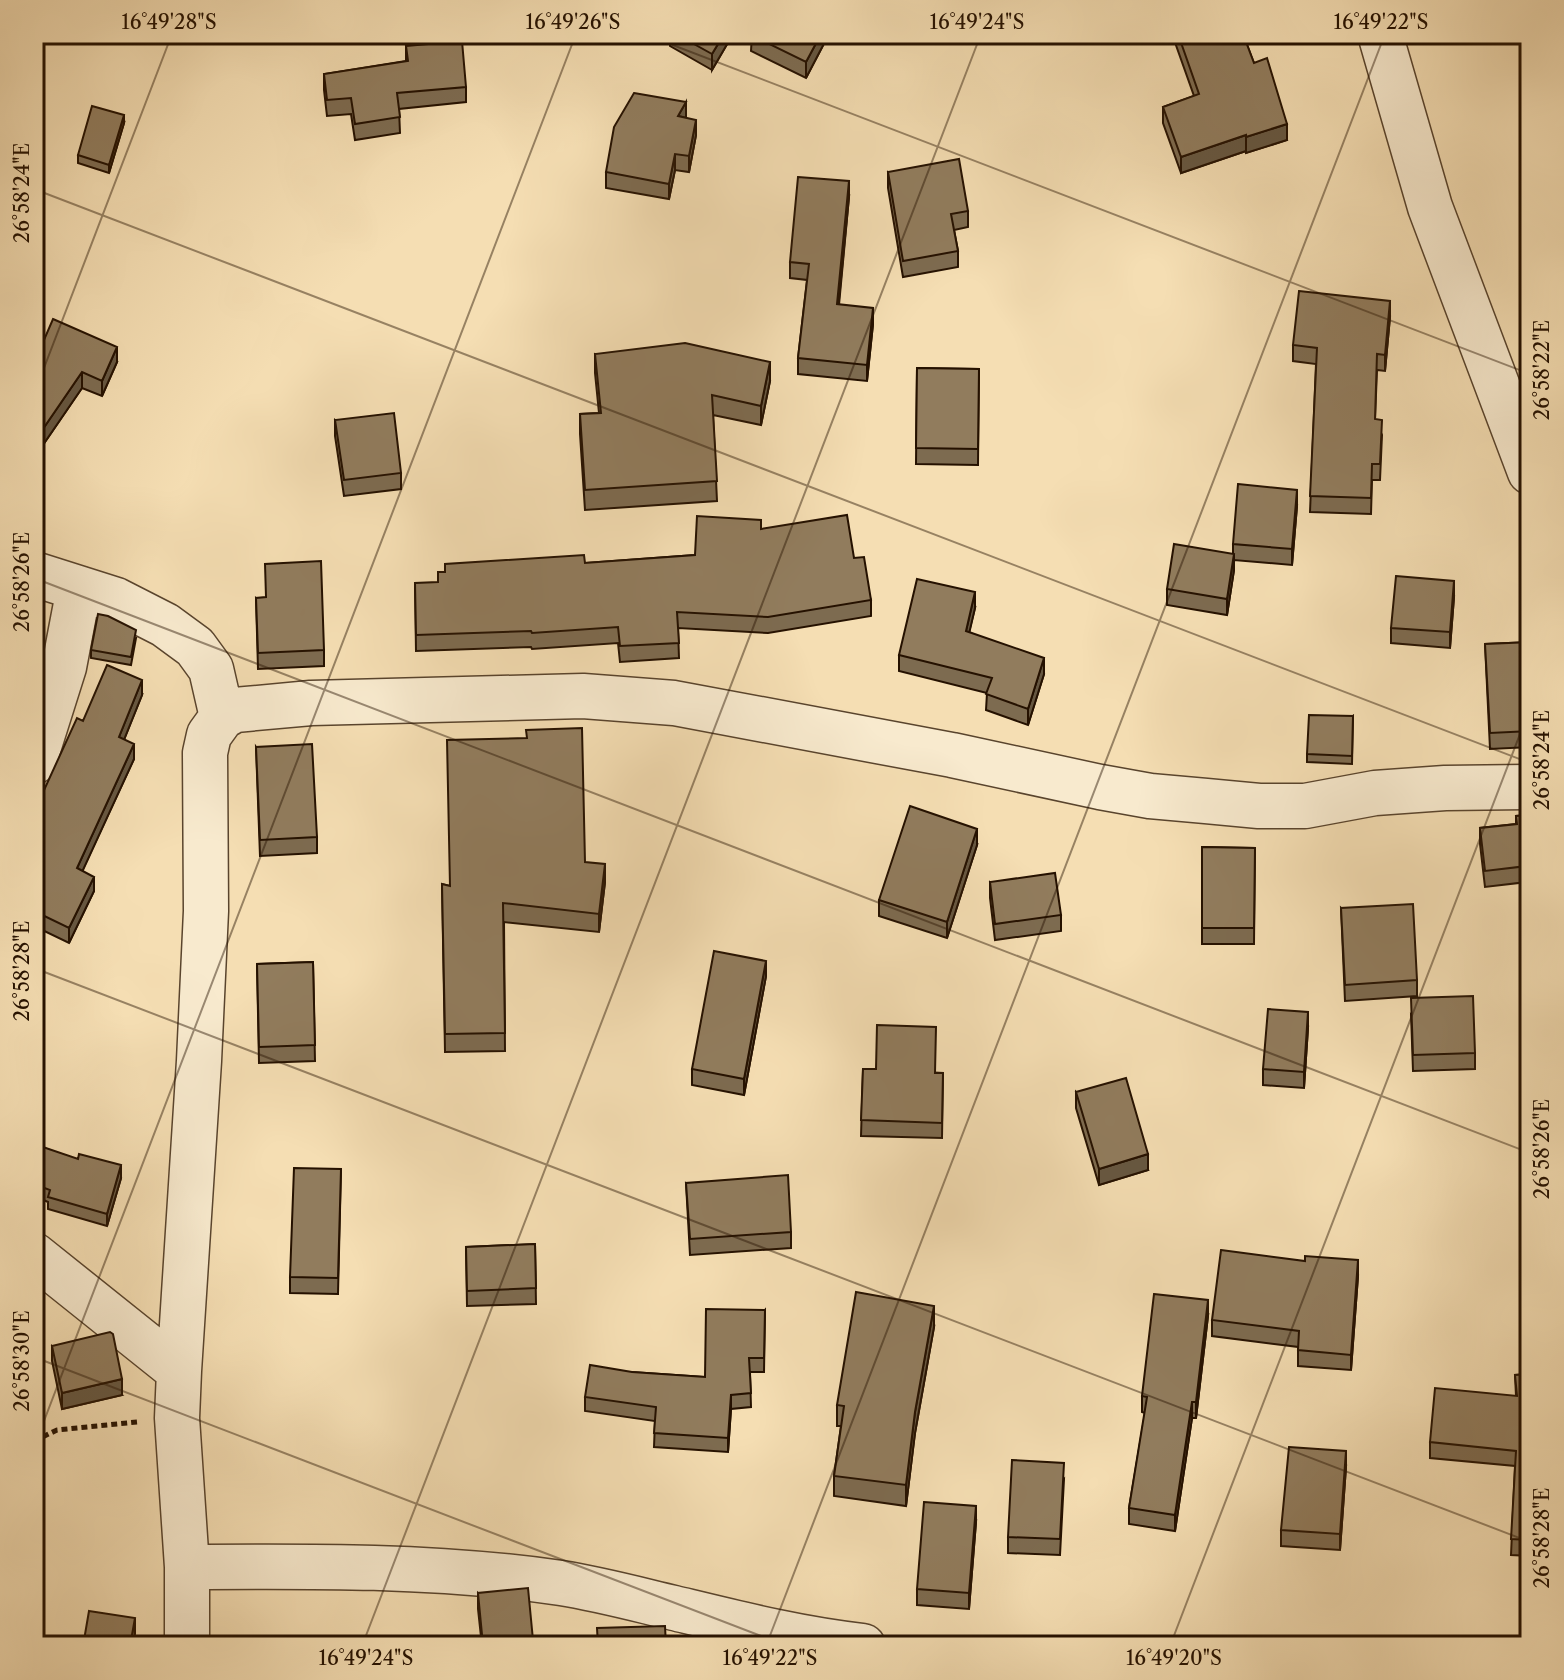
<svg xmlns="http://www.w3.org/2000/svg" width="1564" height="1680" font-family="'Libre Caslon Text',serif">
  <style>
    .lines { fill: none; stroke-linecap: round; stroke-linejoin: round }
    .minor-casing { stroke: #59442d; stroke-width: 47 }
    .path { stroke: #251100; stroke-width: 5; stroke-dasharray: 6 4; stroke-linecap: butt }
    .minor { stroke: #f8eace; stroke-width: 44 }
    .wall { fill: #7d6b50; stroke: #251100; stroke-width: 2 }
    .shaded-wall { fill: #665741; stroke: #251100; stroke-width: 2 }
    .building { fill: #917c5d; stroke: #251100; stroke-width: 2 }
    .ticks { fill: none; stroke: #251100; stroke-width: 2; stroke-opacity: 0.45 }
    .neatline { fill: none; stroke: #251100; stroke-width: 3 }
    .ticks-label { font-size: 20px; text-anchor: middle; fill: #251100 }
  </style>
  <rect width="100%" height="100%" fill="#f5deb3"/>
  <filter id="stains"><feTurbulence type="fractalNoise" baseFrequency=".0025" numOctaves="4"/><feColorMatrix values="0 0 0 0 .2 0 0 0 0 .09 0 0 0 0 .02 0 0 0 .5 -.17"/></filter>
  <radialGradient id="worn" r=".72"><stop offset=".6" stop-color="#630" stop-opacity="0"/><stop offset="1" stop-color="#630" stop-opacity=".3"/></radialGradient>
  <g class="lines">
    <g class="minor-casing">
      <path id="minor" d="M 1380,34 L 1430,207 L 1530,472
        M 34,574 L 116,600 L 165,625 L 195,647 L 211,669 L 222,717
        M 34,762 L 64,667 L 79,588
        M 34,1255 L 179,1371
        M 187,1567 C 312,1566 437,1565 561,1583 C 599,1589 636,1599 674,1608 C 736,1623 799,1639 863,1646
        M 187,1646 L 187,1567 L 177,1418 L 179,1371 L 199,1061 L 206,911 L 205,753 L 209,735 L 222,717 L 235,710 L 311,703 L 583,696 L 674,703 L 952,755 L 1100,787 L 1150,796 L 1206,801 L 1259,806 L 1305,806 L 1375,793 L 1445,788 L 1530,787"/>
    </g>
    <path class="path" d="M 34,1441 L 57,1430 L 137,1422"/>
    <use href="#minor" class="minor"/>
  </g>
  <path class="wall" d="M 670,34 L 733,34 L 712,70 L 670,46 Z
    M 752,34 L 829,34 L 806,78 L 751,51 Z
    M 1172,34 L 1243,34 L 1254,63 L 1287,140 L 1246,153 L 1246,151 L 1181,173 L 1163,123 L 1163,107 L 1194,96 Z
    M 406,46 L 466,87 L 466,102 L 399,109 L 400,133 L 355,140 L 351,114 L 327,116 L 324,90 L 324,74 L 406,61 Z
    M 686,118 L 696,135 L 689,172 L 675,170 L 669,199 L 606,188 L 606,172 Z
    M 124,123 L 109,173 L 78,163 L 78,155 Z
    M 888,172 L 968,211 L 968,227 L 954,230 L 958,251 L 958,267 L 903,277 L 888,188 Z
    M 849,197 L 839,305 L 873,324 L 867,381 L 798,374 L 798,358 L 807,280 L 790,278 L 790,262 Z
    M 1390,317 L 1385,371 L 1377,370 L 1375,419 L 1382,435 L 1380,480 L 1372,480 L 1371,514 L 1310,512 L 1316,364 L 1293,361 L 1293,345 Z
    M 595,354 L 770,381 L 761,425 L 713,415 L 717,501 L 585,510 L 580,434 L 580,414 L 599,413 L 595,373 Z
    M 117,362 L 102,396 L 82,388 L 34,458 L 34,363 Z
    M 917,368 L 979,369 L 978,465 L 916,464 Z
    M 335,420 L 401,473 L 401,489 L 344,496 L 335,436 Z
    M 1297,506 L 1292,565 L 1234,560 L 1234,570 L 1227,615 L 1167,605 L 1167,589 L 1233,554 L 1233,544 Z
    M 761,529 L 854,558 L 871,600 L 871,616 L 768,633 L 678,628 L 679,658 L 620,662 L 618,643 L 532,649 L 531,647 L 416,651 L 415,583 L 438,583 L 585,563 L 695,555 Z
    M 1454,597 L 1450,648 L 1391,643 L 1391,628 Z
    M 256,598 L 324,650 L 324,666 L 258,669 Z
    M 975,608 L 969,632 L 1044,674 L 1028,725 L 986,710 L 987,693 L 899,671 L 899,655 Z
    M 136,638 L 131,665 L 91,658 L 91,650 Z
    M 1530,642 L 1530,747 L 1490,749 L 1485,644 Z
    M 142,695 L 124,740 L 134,759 L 82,871 L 94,891 L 69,943 L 34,926 L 34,812 L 83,721 Z
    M 1353,716 L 1352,764 L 1307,762 L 1307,754 Z
    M 256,747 L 317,837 L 317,853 L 260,856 Z
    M 1530,815 L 1530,890 L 1527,890 L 1527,882 L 1485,887 L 1480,844 L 1480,828 L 1516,824 L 1516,816 Z
    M 977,845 L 947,938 L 879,916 L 879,900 Z
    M 1202,847 L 1255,848 L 1254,944 L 1202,944 Z
    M 585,862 L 605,882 L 599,932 L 504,922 L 505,1051 L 445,1052 L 442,884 L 450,886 Z
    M 990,882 L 1061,915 L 1061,931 L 995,940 L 990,898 Z
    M 1341,908 L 1417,980 L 1417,996 L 1345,1001 Z
    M 313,962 L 315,1061 L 259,1063 L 257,964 Z
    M 766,976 L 744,1095 L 692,1085 L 692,1069 Z
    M 1411,1014 L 1475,1053 L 1475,1069 L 1413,1071 Z
    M 1308,1028 L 1304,1088 L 1263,1085 L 1263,1069 Z
    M 863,1069 L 943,1073 L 942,1138 L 861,1136 Z
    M 1076,1092 L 1148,1170 L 1099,1185 L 1076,1108 Z
    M 34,1144 L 121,1178 L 107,1226 L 48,1209 L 48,1202 L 34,1196 Z
    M 341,1169 L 338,1294 L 290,1293 L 290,1277 Z
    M 686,1183 L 791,1232 L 791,1248 L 690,1255 Z
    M 535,1244 L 536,1304 L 467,1306 L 466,1247 Z
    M 1358,1276 L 1351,1370 L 1298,1366 L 1298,1347 L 1212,1336 L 1212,1320 Z
    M 765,1310 L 764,1372 L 750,1372 L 751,1407 L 731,1409 L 728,1452 L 654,1447 L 655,1421 L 585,1411 L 585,1397 L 632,1372 L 705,1377 Z
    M 1208,1316 L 1196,1418 L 1192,1418 L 1175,1531 L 1129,1524 L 1129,1508 L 1145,1413 L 1142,1412 L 1142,1396 Z
    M 934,1327 L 915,1433 L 906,1506 L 834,1496 L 834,1476 L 841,1426 L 837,1426 L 837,1405 Z
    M 52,1346 L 122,1395 L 62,1409 L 52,1361 Z
    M 1530,1374 L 1530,1556 L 1511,1555 L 1515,1466 L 1430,1458 L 1430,1442 L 1516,1396 L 1515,1375 Z
    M 1346,1467 L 1340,1550 L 1281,1546 L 1281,1530 Z
    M 1064,1479 L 1060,1555 L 1008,1553 L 1008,1537 Z
    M 976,1522 L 969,1609 L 917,1605 L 917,1589 Z
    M 478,1593 L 533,1640 L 533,1646 L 482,1646 L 478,1609 Z"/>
  <path class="shaded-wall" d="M 724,34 L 733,34 L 712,70 L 712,54 Z
    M 821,34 L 829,34 L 806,78 L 806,62 Z
    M 686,102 L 686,118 L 678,116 Z
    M 124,115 L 124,123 L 109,173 L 109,165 Z
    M 696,120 L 696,135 L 689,172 L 689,156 Z
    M 1287,124 L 1287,140 L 1246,153 L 1246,137 Z
    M 1246,135 L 1246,151 L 1181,173 L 1181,157 Z
    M 675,154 L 675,170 L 669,199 L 669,184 Z
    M 849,181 L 849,197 L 837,320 L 837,304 Z
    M 1390,301 L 1390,317 L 1385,371 L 1385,355 Z
    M 873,308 L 873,324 L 867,381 L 867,365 Z
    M 117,347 L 117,362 L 102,396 L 102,381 Z
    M 770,362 L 770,381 L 761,425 L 761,406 Z
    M 82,372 L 82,388 L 34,458 L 34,442 Z
    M 1297,490 L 1297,506 L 1292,565 L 1292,549 Z
    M 1234,554 L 1234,570 L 1227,615 L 1227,599 Z
    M 1454,581 L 1454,597 L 1450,648 L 1450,632 Z
    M 975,592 L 975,608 L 966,647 L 966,631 Z
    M 1044,658 L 1044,674 L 1028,725 L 1028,709 Z
    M 142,680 L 142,695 L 119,752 L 119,737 Z
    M 134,744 L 134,759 L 77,883 L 77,868 Z
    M 977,829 L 977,845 L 947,938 L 947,922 Z
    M 605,864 L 605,882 L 599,932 L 599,914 Z
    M 94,877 L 94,891 L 69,943 L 69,928 Z
    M 766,961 L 766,976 L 744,1095 L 744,1079 Z
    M 40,980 L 40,992 L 34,1006 L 34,994 Z
    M 1308,1012 L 1308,1028 L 1304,1088 L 1304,1072 Z
    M 1148,1154 L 1148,1170 L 1099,1185 L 1099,1169 Z
    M 121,1165 L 121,1178 L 107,1226 L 107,1214 Z
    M 1358,1260 L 1358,1276 L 1351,1370 L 1351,1355 Z
    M 1208,1300 L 1208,1316 L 1196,1418 L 1196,1402 Z
    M 934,1306 L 934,1327 L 915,1433 L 906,1506 L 906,1485 L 915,1412 Z
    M 122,1379 L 122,1395 L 62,1409 L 62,1393 Z
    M 731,1395 L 731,1409 L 728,1452 L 728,1438 Z
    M 1192,1402 L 1192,1418 L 1175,1531 L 1175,1515 Z
    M 1346,1451 L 1346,1467 L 1340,1550 L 1340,1534 Z
    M 976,1506 L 976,1522 L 969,1609 L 969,1593 Z
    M 135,1618 L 135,1634 L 133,1646 L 130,1646 Z"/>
  <path class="building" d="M 676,34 L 724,34 L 712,54 Z
    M 752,34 L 821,34 L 806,62 L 751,35 Z
    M 1178,34 L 1243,34 L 1254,63 L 1267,58 L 1287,124 L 1246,137 L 1246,135 L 1181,157 L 1163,107 L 1199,94 Z
    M 462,41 L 466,87 L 397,93 L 400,117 L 355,124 L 351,98 L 327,100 L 324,74 L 408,61 L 406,46 Z
    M 634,93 L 686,102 L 678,116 L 696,120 L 689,156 L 675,154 L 669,184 L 606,172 L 614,127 Z
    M 92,106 L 124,115 L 109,165 L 78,155 Z
    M 959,159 L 968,211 L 951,214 L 958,251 L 903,261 L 888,172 Z
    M 798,177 L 849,181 L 837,304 L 873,308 L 867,365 L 798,358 L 809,264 L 790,262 Z
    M 1299,291 L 1390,301 L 1385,355 L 1377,354 L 1375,419 L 1382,420 L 1380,464 L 1372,464 L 1371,498 L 1310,496 L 1317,348 L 1293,345 Z
    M 53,319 L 117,347 L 102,381 L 82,372 L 34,442 L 34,363 Z
    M 685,343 L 770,362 L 761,406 L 712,395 L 717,481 L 585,490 L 580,414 L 601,413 L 595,354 Z
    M 917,368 L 979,369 L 978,449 L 916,448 Z
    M 394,413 L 401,473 L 344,480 L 335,420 Z
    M 1238,484 L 1297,490 L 1292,549 L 1233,544 Z
    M 847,515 L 854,558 L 864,557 L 871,600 L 768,617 L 677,612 L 679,643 L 620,646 L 618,627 L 532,633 L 531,631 L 416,635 L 415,583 L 438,582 L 438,572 L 445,572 L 445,564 L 584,555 L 585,563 L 695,555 L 697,516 L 761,520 L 761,529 Z
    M 1174,544 L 1234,554 L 1227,599 L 1167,589 Z
    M 321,561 L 324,650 L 258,653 L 256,598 L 266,597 L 265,564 Z
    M 1396,576 L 1454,581 L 1450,632 L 1391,628 Z
    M 917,579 L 975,592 L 966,631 L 1044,658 L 1028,709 L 986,694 L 992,678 L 899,655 Z
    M 98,614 L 108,616 L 136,630 L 131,657 L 91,650 Z
    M 1530,642 L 1530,731 L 1490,733 L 1485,644 Z
    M 107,665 L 142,680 L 119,737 L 134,744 L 77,868 L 94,877 L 69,928 L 34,911 L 34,812 L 77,718 L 83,721 Z
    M 1309,715 L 1353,716 L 1352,756 L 1307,754 Z
    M 582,728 L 585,862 L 605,864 L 599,914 L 503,903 L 505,1033 L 445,1034 L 442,884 L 450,886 L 447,740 L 527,738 L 526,730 Z
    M 312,744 L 317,837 L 260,840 L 256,747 Z
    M 910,806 L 977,829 L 947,922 L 879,900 Z
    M 1530,815 L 1530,874 L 1527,874 L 1527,866 L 1485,871 L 1480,828 L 1517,824 L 1516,816 Z
    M 1202,847 L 1255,848 L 1254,928 L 1202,928 Z
    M 1055,873 L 1061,915 L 995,924 L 990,882 Z
    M 1413,904 L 1417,980 L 1345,985 L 1341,908 Z
    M 714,951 L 766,961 L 744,1079 L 692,1069 Z
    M 313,962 L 315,1045 L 259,1047 L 257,964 Z
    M 34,977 L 40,980 L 34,994 Z
    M 1473,996 L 1475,1053 L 1413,1055 L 1411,998 Z
    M 1268,1009 L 1308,1012 L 1304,1072 L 1263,1069 Z
    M 877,1025 L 936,1027 L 935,1073 L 943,1073 L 942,1123 L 861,1120 L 863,1069 L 876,1069 Z
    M 1126,1078 L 1148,1154 L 1099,1169 L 1076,1092 Z
    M 34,1144 L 78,1159 L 79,1154 L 121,1165 L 107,1214 L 48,1197 L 50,1190 L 34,1184 Z
    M 294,1168 L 341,1169 L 338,1278 L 290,1277 Z
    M 788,1175 L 791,1232 L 690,1239 L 686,1183 Z
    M 535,1244 L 536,1288 L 467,1291 L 466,1247 Z
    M 1221,1250 L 1305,1261 L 1305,1256 L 1358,1260 L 1351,1355 L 1298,1350 L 1299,1331 L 1212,1320 Z
    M 856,1292 L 934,1306 L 915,1412 L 906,1485 L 834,1476 L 844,1406 L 837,1405 Z
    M 1154,1294 L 1208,1300 L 1196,1402 L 1192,1402 L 1175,1515 L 1129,1508 L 1147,1397 L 1142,1396 Z
    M 706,1309 L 765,1310 L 764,1358 L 749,1358 L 751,1393 L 731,1395 L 728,1438 L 654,1433 L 656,1407 L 585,1397 L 590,1365 L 632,1372 L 705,1377 Z
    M 110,1332 L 113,1334 L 122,1379 L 62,1393 L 52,1346 Z
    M 1530,1374 L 1530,1540 L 1511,1539 L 1516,1451 L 1430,1442 L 1435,1388 L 1517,1396 L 1515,1375 Z
    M 1289,1447 L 1346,1451 L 1340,1534 L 1281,1530 Z
    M 1012,1460 L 1064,1463 L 1060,1539 L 1008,1537 Z
    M 924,1502 L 976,1506 L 969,1593 L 917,1589 Z
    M 528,1588 L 533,1640 L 483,1645 L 478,1593 Z
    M 89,1611 L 135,1618 L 130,1646 L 83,1646 Z
    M 665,1626 L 666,1646 L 598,1646 L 597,1628 Z"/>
  <path class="ticks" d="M 644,34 L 1530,374M 34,189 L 1530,763M 34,394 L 172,34M 34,578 L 1530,1153M 34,968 L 1530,1542M 34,1357 L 787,1646M 34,1447 L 576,34M 362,1646 L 981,34M 766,1646 L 1385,34M 1170,1646 L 1530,708"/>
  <rect width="1564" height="1680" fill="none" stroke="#f5deb3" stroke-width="88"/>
  <rect x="44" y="44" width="1476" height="1592" class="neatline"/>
  <g class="ticks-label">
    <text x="169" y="29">16°49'28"S</text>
    <text x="573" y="29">16°49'26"S</text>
    <text x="977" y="29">16°49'24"S</text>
    <text x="1381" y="29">16°49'22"S</text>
    <text transform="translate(22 193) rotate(-90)" y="7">26°58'24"E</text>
    <text transform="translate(1542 370) rotate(-90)" y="7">26°58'22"E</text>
    <text transform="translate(22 582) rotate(-90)" y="7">26°58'26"E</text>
    <text transform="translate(1542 760) rotate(-90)" y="7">26°58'24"E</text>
    <text transform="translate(22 971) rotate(-90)" y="7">26°58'28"E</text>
    <text transform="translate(1542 1149) rotate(-90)" y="7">26°58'26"E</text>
    <text transform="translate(22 1361) rotate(-90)" y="7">26°58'30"E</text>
    <text transform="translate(1542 1538) rotate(-90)" y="7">26°58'28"E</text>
    <text x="366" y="1665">16°49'24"S</text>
    <text x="770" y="1665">16°49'22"S</text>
    <text x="1174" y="1665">16°49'20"S</text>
  </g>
  <rect width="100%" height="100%" filter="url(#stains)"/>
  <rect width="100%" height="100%" fill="url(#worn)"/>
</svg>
